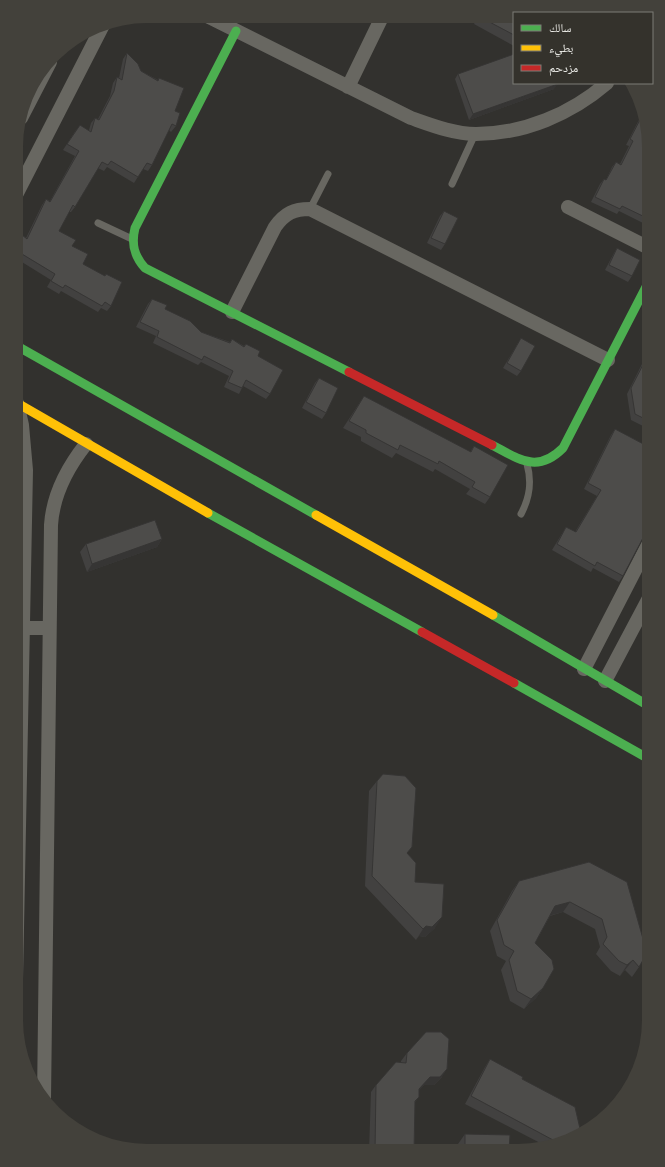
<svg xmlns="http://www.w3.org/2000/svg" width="665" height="1167" font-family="Raleway,'Noto Naskh Arabic',sans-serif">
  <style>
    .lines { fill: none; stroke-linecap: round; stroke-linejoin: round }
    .lane { stroke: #686761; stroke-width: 7 }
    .street { stroke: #686761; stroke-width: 14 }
    .fast { stroke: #4caf50; stroke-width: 9 }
    .slow { stroke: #ffc107; stroke-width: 9 }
    .jam { stroke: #c62828; stroke-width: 9 }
    .wall { fill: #424140 }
    .shaded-wall { fill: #363534 }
    .building { fill: #4d4c4a; stroke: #363534 }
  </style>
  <rect width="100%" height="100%" fill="#32312e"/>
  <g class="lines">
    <path class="lane" d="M 452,184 L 475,134
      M 310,209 L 328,174
      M 98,223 L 132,239
      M 521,514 C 530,497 532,482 527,464"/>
    <path class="street" d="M 207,16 L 411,118 C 431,125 454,134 476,134 C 524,134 571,114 607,83
      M 348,87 L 382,17
      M 21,118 L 50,62
      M 17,193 L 103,25
      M 568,207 L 649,248
      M 232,312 L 275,227 C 285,213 294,209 310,209 L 608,360
      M 22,628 L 49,628
      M 584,669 L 649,543
      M 605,681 L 649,598
      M 16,979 L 26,470 L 22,425 L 17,403
      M 44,1100 L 51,525 C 53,494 67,468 86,444"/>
    <path class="fast" d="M 236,31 L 135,228 C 131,244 134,256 145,268 L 349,372
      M 17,346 L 316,515
      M 492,445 C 519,459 537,474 563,448 L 649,281
      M 208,513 L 422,632
      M 493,615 L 649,706
      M 514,683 L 649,759"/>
    <path class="slow" d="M 17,403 L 208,513
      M 316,515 L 493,615"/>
    <path class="jam" d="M 349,372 L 492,445
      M 422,632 L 514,683"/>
  </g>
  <path class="wall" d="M 477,18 L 514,18 L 514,46 L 474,24 Z
    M 127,53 L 141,71 L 158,80 L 159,78 L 175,111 L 176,126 L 171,132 L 169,130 L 152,165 L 148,171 L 143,169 L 134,183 L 107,167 L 104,171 L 98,168 L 75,207 L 71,212 L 69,212 L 59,231 L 72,246 L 83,264 L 111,306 L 107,311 L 101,308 L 98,312 L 61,291 L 59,294 L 47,287 L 51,280 L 17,259 L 17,242 L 22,235 L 26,238 L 42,205 L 46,199 L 50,201 L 75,156 L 63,150 L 76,130 L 89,130 L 91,123 L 95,118 L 98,119 L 110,96 L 113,83 L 117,77 L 119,78 L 123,59 Z
    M 458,74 L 554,89 L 469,120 L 455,79 Z
    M 643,112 L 649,147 L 649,226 L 619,211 L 617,214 L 591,202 L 600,184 L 604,179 L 606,180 L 612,167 L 616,162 L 620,164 L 629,146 L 626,145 Z
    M 444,211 L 445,244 L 441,250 L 427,243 L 440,216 Z
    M 617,248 L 632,276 L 628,282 L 605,270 L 614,253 Z
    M 152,299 L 165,309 L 201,332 L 230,342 L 232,339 L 244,346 L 246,344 L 258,356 L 270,394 L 266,399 L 243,386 L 239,394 L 224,387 L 229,376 L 201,362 L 198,365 L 153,343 L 156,336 L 136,327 L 148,304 Z
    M 521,338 L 521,371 L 517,376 L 503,368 Z
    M 649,350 L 649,429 L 631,420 L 627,394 Z
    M 319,378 L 326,413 L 322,419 L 302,408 L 315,383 Z
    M 364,396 L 470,452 L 474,446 L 490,497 L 485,504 L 466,494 L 470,489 L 435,469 L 433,472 L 396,453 L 392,458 L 361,441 L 361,437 L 343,428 Z
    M 615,429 L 649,447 L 649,524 L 648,524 L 623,576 L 619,582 L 593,568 L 591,572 L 552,550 L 566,527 L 575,532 L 597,496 L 584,489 L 611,435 Z
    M 162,539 L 157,547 L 87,572 L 80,552 L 86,544 Z
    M 377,781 L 415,882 L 435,928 L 425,937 L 419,936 L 416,940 L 365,886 L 369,791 Z
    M 589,862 L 639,967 L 632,977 L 625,970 L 620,976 L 611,971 L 596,954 L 600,947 L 595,929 L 563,912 L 550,916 L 535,943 L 543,988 L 536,998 L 524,1009 L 510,1001 L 501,970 L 506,961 L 497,956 L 490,931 L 512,891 L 519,881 Z
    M 407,1053 L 442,1077 L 434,1085 L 424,1085 L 419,1090 L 419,1097 L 415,1102 L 414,1151 L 369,1151 L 371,1092 L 376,1085 L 401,1062 L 401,1061 Z
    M 490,1059 L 522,1079 L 560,1144 L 546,1146 L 465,1104 L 485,1067 Z
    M 465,1134 L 509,1151 L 458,1151 L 458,1144 Z"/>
  <path class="shaded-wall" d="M 558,84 L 554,89 L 469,120 L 473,114 Z
    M 162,539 L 157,547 L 87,572 L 92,564 Z
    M 570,902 L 563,912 L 548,916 L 555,906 Z
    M 442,917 L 435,928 L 425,937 L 419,936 L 416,940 L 423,929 L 426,926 Z
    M 633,960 L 625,970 L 620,976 L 627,965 Z
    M 543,988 L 536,998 L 524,1009 L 531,999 Z
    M 447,1069 L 442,1077 L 434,1085 L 424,1085 L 414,1097 L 419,1089 L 430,1077 Z"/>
  <path class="building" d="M 482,18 L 514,18 L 514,35 Z
    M 127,53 L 138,64 L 141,71 L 158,81 L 159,78 L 184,88 L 175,111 L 180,113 L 176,126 L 172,124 L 152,165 L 147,163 L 138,177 L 111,161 L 108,165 L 102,162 L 75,207 L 73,205 L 59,231 L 76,240 L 72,246 L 88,254 L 83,264 L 105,276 L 106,274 L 122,282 L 111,306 L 105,302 L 102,306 L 65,285 L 63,288 L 51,281 L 55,274 L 17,251 L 17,245 L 22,235 L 27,239 L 46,199 L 50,202 L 79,151 L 67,144 L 80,125 L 91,132 L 95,118 L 99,120 L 114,91 L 117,77 L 122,80 Z
    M 514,54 L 514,83 L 558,83 L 558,84 L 473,114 L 458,74 Z
    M 643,114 L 649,147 L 649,219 L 622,206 L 620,209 L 595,197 L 604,179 L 606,180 L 616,162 L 621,165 L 633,141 L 630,139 Z
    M 444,211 L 458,218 L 445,244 L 431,238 Z
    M 617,248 L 640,260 L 632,276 L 609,265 Z
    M 152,299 L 167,305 L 165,309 L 190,321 L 201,332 L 230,343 L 232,339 L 244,347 L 246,344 L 260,351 L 258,356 L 283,370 L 270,394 L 246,380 L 242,388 L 228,382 L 233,371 L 204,356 L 202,360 L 157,337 L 159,331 L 140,322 Z
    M 521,338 L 535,346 L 521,371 L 507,363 Z
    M 649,353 L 649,421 L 635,414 L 631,388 Z
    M 319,378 L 338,388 L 326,413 L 306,402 Z
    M 364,396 L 471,452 L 474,446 L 508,465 L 490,497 L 472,487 L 475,482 L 439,461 L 438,464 L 400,445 L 398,450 L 366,433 L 366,430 L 349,421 Z
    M 615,429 L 649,447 L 649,521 L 645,534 L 623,576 L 597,562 L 595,566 L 557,544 L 566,527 L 576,532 L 601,490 L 588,483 Z
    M 155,520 L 162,539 L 92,564 L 86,544 Z
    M 383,774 L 405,776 L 416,788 L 412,847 L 407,853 L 416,863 L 415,882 L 444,884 L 442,917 L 432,927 L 426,926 L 423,929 L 372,876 L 377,781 Z
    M 589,862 L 627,882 L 647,953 L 639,967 L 633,960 L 627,965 L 619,961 L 603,944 L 607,937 L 602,919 L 570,902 L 555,906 L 535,943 L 552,960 L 554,969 L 543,988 L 531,999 L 517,991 L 509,960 L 514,951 L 504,945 L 497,920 L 519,881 Z
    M 426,1032 L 441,1032 L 449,1039 L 447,1069 L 440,1077 L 430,1077 L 419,1089 L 419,1097 L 415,1101 L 414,1151 L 375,1151 L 376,1085 L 396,1062 L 406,1063 L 407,1053 Z
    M 490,1059 L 523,1077 L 522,1079 L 575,1107 L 581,1133 L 560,1144 L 554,1145 L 553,1140 L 471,1096 Z
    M 465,1134 L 510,1135 L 509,1151 L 465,1151 Z"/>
  <path d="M0 0H665V1167H0ZM147 23H518A124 124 0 0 1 642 147V1020A124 124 0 0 1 518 1144H147A124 124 0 0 1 23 1020V147A124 124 0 0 1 147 23Z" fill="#43413b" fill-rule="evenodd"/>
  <rect x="513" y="12" width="140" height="72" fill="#34322c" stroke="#7d7c76"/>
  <rect x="521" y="25" width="20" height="6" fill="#4caf50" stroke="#7d7c76"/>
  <text x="549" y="32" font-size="12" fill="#eaeae6">سالك</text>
  <rect x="521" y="45" width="20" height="6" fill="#ffc107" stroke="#7d7c76"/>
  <text x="549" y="52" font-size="12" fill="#eaeae6">بطيء</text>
  <rect x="521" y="65" width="20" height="6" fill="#c62828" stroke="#7d7c76"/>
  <text x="549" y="72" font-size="12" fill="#eaeae6">مزدحم</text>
</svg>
